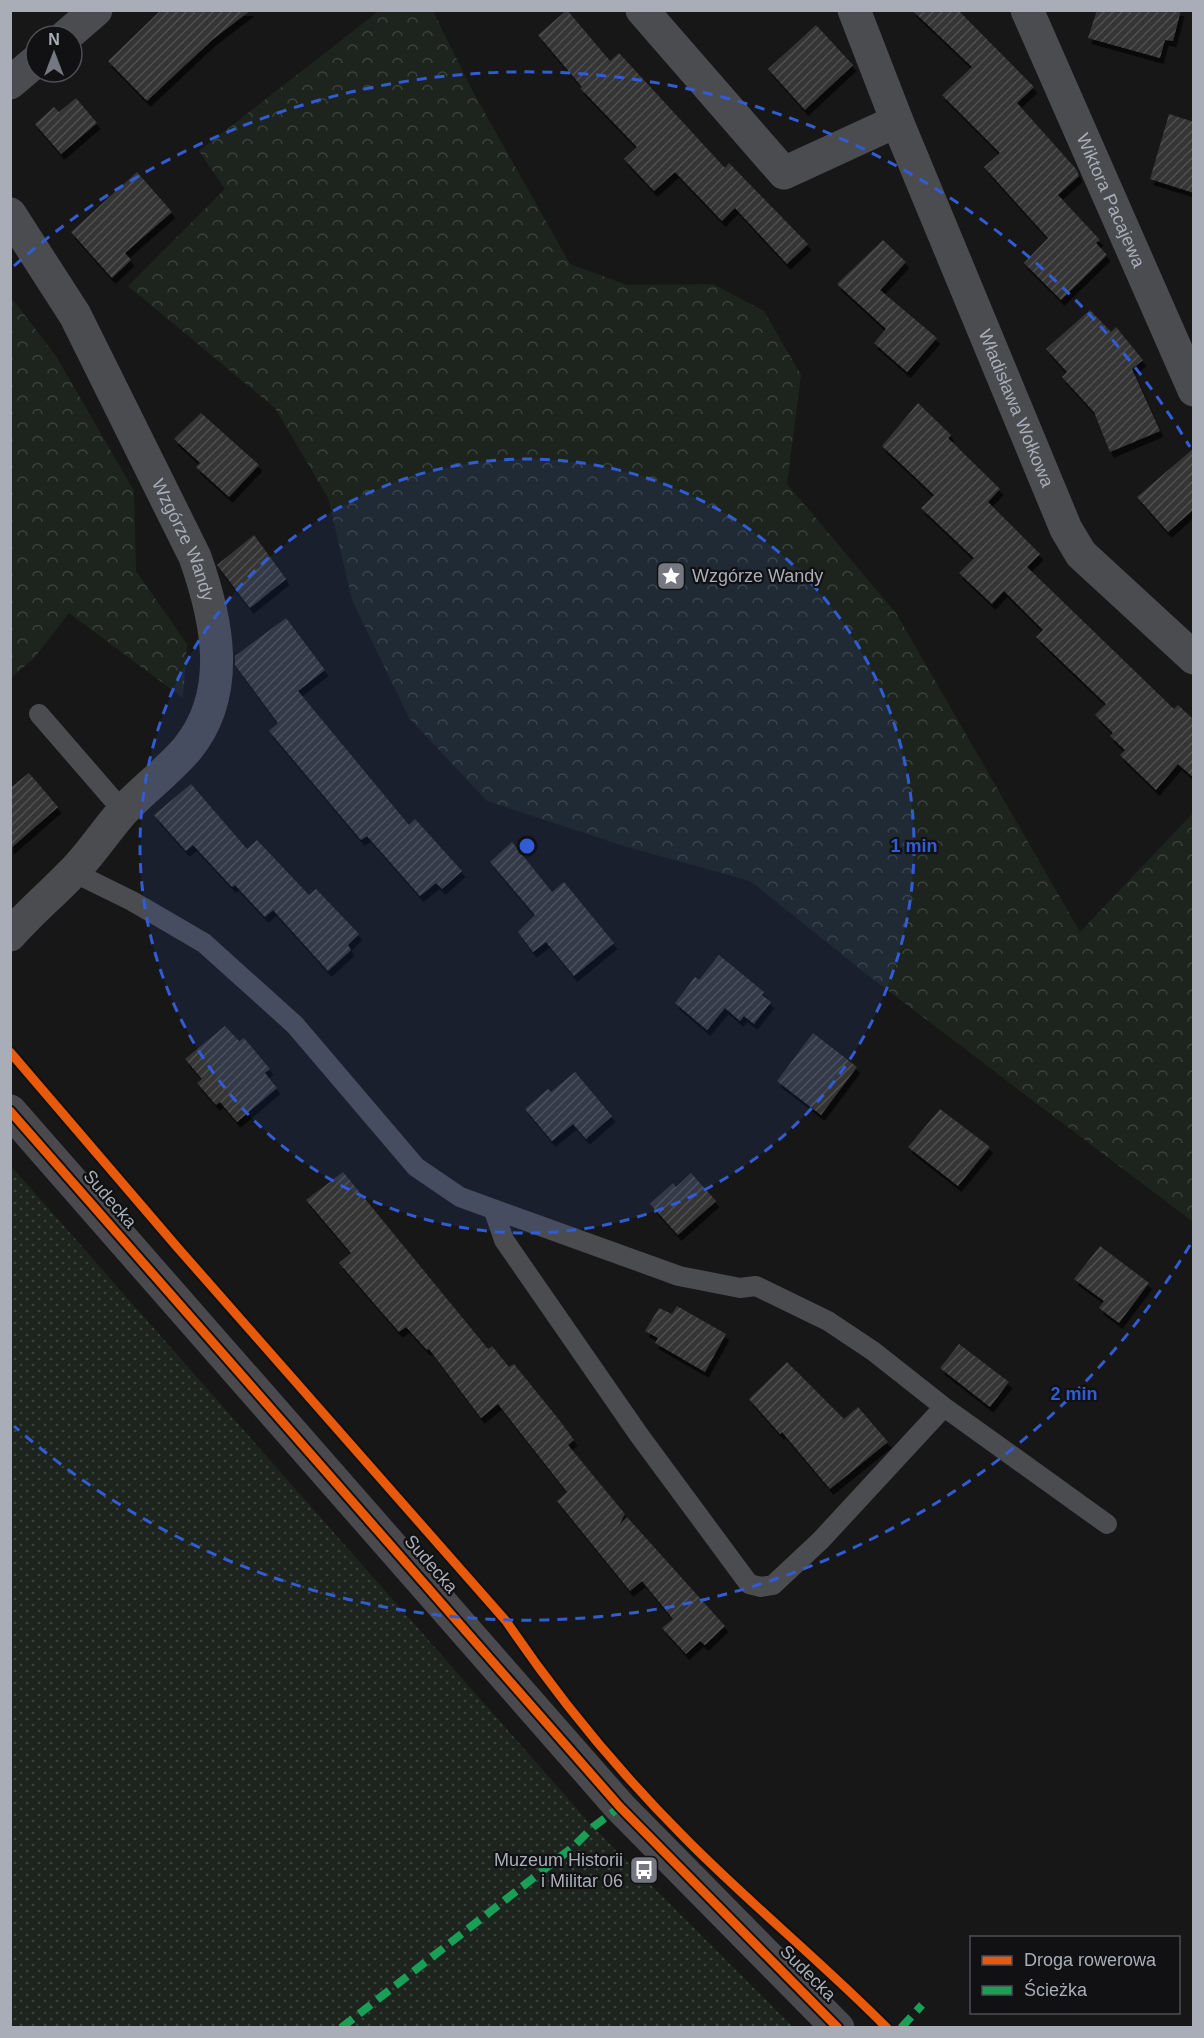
<svg xmlns="http://www.w3.org/2000/svg" width="1204" height="2038" font-family="Helvetica,sans-serif">
  <style>
    .forest { fill: url(#forest-crowns) }
    .garden { fill: url(#garden-dots) }
    .building { fill: url(#building-hatch); filter: url(#shadow) }
    .lines { fill: none; stroke-linecap: round; stroke-linejoin: round }
    .lane { stroke: #4b4c50; stroke-width: 20 }
    .street { stroke: #4b4c50; stroke-width: 33 }
    .secondary { stroke: #4a4a4e; stroke-width: 33 }
    .quiet { stroke: #1a9f57; stroke-width: 8; stroke-dasharray: 15 8; stroke-linecap: butt }
    .cycleway-casing { stroke: #111113; stroke-width: 13 }
    .cycleway { stroke: #e8590c; stroke-width: 9 }
    .ring { fill: none; stroke: #325cd3; stroke-width: 3; stroke-dasharray: 10 8 }
    .labels { text-anchor: middle; stroke-width: 4.5; stroke-linejoin: round; paint-order: stroke }
    .street-label { font-size: 18px; fill: #a8adb8; stroke: #111113 }
    .poi-label { font-size: 18px; fill: #a8adb8; stroke: #111113; text-anchor: start }
    .centre { fill: #325cd3; stroke: #111113; stroke-width: 3 }
    .ring-label { font-size: 18px; text-anchor: middle; font-weight: bold; fill: #325cd3; stroke: #111113; stroke-width: 4.5; stroke-linejoin: round; paint-order: stroke }
  </style>
  <defs>
    <pattern id="forest-crowns" width="20" height="18" patternUnits="userSpaceOnUse" patternTransform="scale(1.5)"><rect width="20" height="18" fill="#1d241e"/><path d="M2 6a3 3 0 1 1 6 0M12 15a3 3 0 1 1 6 0" fill="none" stroke="#3b413d"/></pattern>
    <pattern id="garden-dots" width="8" height="8" patternUnits="userSpaceOnUse" patternTransform="scale(1.5)"><rect width="8" height="8" fill="#1d241e"/><path d="M2 2h.1M6 6h.1" fill="none" stroke="#3b413d" stroke-width="1.8" stroke-linecap="round"/></pattern>
    <pattern id="building-hatch" width="6" height="6" patternUnits="userSpaceOnUse" patternTransform="scale(1.5)"><rect width="6" height="6" fill="#353536"/><path d="M-1 1l2-2M0 6l6-6M5 7l2-2" fill="none" stroke="#4f5051"/></pattern>
    <filter id="shadow"><feDropShadow dx="3.5" dy="6" stdDeviation="0" flood-color="#0009"/></filter>
  </defs>
  <rect width="100%" height="100%" fill="#171717"/>
  <path class="forest" d="M 379,11 L 433,11 L 472,90 L 570,264 L 627,285 L 713,284 L 764,311 L 801,375 L 787,484 L 896,613 L 1080,932 L 1193,813 L 1193,1222 L 865,973 L 750,881 L 627,847 L 487,801 L 409,718 L 352,600 L 328,498 L 275,408 L 128,286 L 225,189 L 199,151 Z
    M 10,296 L 56,356 L 134,491 L 136,571 L 187,644 L 183,698 L 69,613 L 34,658 L 11,678 Z"/>
  <path class="garden" d="M 11,1166 L 593,1827 L 793,2027 L 11,2027 Z"/>
  <path class="building" d="M 161,10 L 251,10 L 212,40 L 147,101 L 108,61 Z
    M 567,10 L 610,61 L 619,53 L 725,168 L 729,163 L 808,244 L 787,264 L 735,208 L 722,221 L 675,172 L 654,191 L 624,159 L 637,147 L 580,88 L 582,87 L 538,35 Z
    M 912,10 L 958,10 L 1034,87 L 1017,103 L 1076,169 L 1079,176 L 1058,195 L 1100,240 L 1096,243 L 1107,255 L 1061,300 L 1024,263 L 1048,238 L 984,167 L 1000,153 L 942,95 L 972,67 Z
    M 1097,10 L 1181,10 L 1173,41 L 1165,40 L 1160,58 L 1088,38 Z
    M 816,25 L 853,65 L 805,110 L 768,69 Z
    M 76,98 L 97,123 L 61,154 L 35,124 L 54,107 L 59,112 Z
    M 1169,114 L 1194,122 L 1194,193 L 1150,179 Z
    M 137,172 L 172,212 L 125,253 L 131,260 L 112,278 L 71,232 Z
    M 883,240 L 906,262 L 880,290 L 937,338 L 907,372 L 874,343 L 886,329 L 837,284 Z
    M 1090,310 L 1111,332 L 1116,327 L 1143,360 L 1132,369 L 1160,431 L 1110,452 L 1094,412 L 1062,377 L 1067,372 L 1046,349 Z
    M 918,403 L 951,435 L 948,438 L 1000,489 L 988,502 L 1040,554 L 1027,567 L 1174,709 L 1178,705 L 1194,720 L 1194,778 L 1178,764 L 1156,790 L 1120,755 L 1125,750 L 1110,736 L 1113,733 L 1095,715 L 1106,704 L 1036,637 L 1043,630 L 1004,591 L 992,604 L 959,573 L 974,558 L 921,508 L 934,495 L 882,446 Z
    M 201,413 L 259,465 L 229,497 L 196,467 L 200,463 L 174,439 Z
    M 1194,448 L 1194,509 L 1168,532 L 1137,497 Z
    M 254,535 L 286,579 L 250,608 L 217,565 Z
    M 286,618 L 325,670 L 298,691 L 409,825 L 415,819 L 462,871 L 442,889 L 436,883 L 420,896 L 367,836 L 361,840 L 269,731 L 278,723 L 235,665 L 235,656 Z
    M 29,773 L 58,807 L 10,849 L 10,788 Z
    M 191,784 L 247,849 L 257,840 L 309,895 L 316,889 L 359,934 L 348,945 L 351,950 L 328,971 L 273,910 L 265,917 L 235,885 L 232,887 L 193,845 L 186,851 L 154,815 Z
    M 512,842 L 552,892 L 564,882 L 614,943 L 574,976 L 546,942 L 533,952 L 518,932 L 535,915 L 490,862 Z
    M 719,955 L 764,992 L 762,995 L 771,1002 L 754,1024 L 744,1016 L 740,1021 L 725,1008 L 707,1030 L 675,1003 L 695,977 L 699,980 Z
    M 225,1026 L 239,1041 L 244,1038 L 270,1069 L 265,1073 L 277,1088 L 237,1122 L 220,1102 L 216,1105 L 197,1083 L 202,1079 L 185,1059 Z
    M 813,1033 L 857,1067 L 821,1115 L 777,1081 Z
    M 575,1072 L 612,1116 L 586,1139 L 573,1124 L 552,1141 L 525,1109 L 548,1089 L 551,1092 Z
    M 940,1109 L 990,1147 L 958,1186 L 908,1147 Z
    M 343,1172 L 488,1349 L 492,1346 L 509,1367 L 514,1364 L 560,1421 L 574,1440 L 568,1445 L 625,1514 L 619,1525 L 627,1517 L 725,1626 L 705,1645 L 700,1641 L 686,1654 L 662,1628 L 673,1619 L 642,1581 L 630,1591 L 557,1501 L 567,1492 L 498,1404 L 481,1418 L 429,1349 L 427,1350 L 406,1327 L 399,1332 L 339,1263 L 351,1253 L 306,1200 Z
    M 691,1173 L 716,1201 L 678,1235 L 650,1204 L 673,1183 L 676,1187 Z
    M 1100,1246 L 1149,1283 L 1119,1323 L 1099,1308 L 1104,1301 L 1074,1279 Z
    M 677,1306 L 726,1334 L 705,1372 L 655,1343 L 658,1338 L 645,1331 L 659,1308 L 672,1314 Z
    M 959,1344 L 1009,1382 L 990,1407 L 940,1368 Z
    M 787,1362 L 844,1419 L 858,1407 L 888,1442 L 830,1489 L 782,1432 L 780,1434 L 749,1399 Z"/>
  <g class="lines">
    <path class="lane" d="M 39,714 L 123,811
      M 73,872 L 132,901 L 204,943 L 295,1025 L 416,1167 L 460,1197 L 679,1276 L 740,1288 L 756,1286 L 828,1321 L 873,1351 L 944,1407 L 1107,1524
      M 494,1211 L 504,1240 L 639,1435 L 749,1584 L 761,1587 L 773,1585 L 821,1540 L 944,1407"/>
    <g class="street">
      <path d="M 642,10 L 784,173 L 897,121"/>
      <path id="s1" d="M 854,10 L 897,121 L 1066,529 L 1081,554 L 1194,658"/>
      <path id="s2" d="M 1027,10 L 1194,390"/>
      <path d="M 66,36 L 96,10"/>
      <path d="M 10,83 L 36,61"/>
      <path id="s3" d="M 10,214 L 75,315 L 195,557 C 217,619 233,693 187,749 C 168,771 144,789 124,810 C 106,830 91,854 72,873 C 52,894 29,913 10,935"/>
    </g>
    <path class="secondary" d="M 10,1111 L 620,1807 L 838,2028"/>
    <path class="quiet" d="M 341,2028 L 573,1847 L 593,1827 L 620,1807
      M 901,2028 L 922,2005"/>
    <g class="cycleway-casing">
      <path id="cycleway" d="M 10,1052 L 177,1247 L 506,1621 C 559,1699 619,1772 685,1838 C 750,1904 822,1962 887,2028
        M 10,1111 L 620,1807 L 838,2028"/>
    </g>
    <use href="#cycleway" class="cycleway"/>
  </g>
  <circle cx="527" cy="846" r="387" fill="#325cd3" fill-opacity=".12"/>
  <g class="ring">
    <circle cx="527" cy="846" r="387"/>
    <path d="M1190 1245A774 774 0 0 1 14 1426M14 266A774 774 0 0 1 1190 447"/>
  </g>
  <defs>
    <g id="sight-square" transform="scale(1.5)"><rect x="-9" y="-9" width="18" height="18" rx="4" fill="#757880" stroke="#111113"/><path d="M0-6L1.8-2.2L6-1.7L2.9 1.2L3.7 5.4L0 3.3L-3.7 5.4L-2.9 1.2L-6-1.7L-1.8-2.2Z" fill="#fff"/></g>
    <g id="bus-square" transform="scale(1.5)"><rect x="-9" y="-9" width="18" height="18" rx="4" fill="#757880" stroke="#111113"/><path d="M-5-6H5V4H4V6H2V4H-2V6H-4V4H-5ZM-3.5-4V0h7V-4ZM-3.5 1.2v1.5H-2V1.2ZM2 1.2v1.5H3.5V1.2Z" fill="#fff"/></g>
  </defs>
  <g fill-rule="evenodd">
    <use href="#sight-square" x="671" y="576"/>
    <use href="#bus-square" x="644" y="1870"/>
  </g>
  <g class="labels">
    <g class="street-label">
      <text dy="6" stroke="none"><textPath href="#s2" startOffset="208">Wiktora Pacajewa</textPath></text>
      <text dy="6" stroke="none"><textPath href="#s1" startOffset="430">Władisława Wołkowa</textPath></text>
      <text dy="6" stroke="none"><textPath href="#s3" startOffset="370">Wzgórze Wandy</textPath></text>
      <text transform="translate(110 1199) rotate(49)" y="6">Sudecka</text>
      <text transform="translate(431 1564) rotate(49)" y="6">Sudecka</text>
      <text transform="translate(808 1973) rotate(45)" y="6">Sudecka</text>
    </g>
    <g class="poi-label">
      <text x="692" y="582">Wzgórze Wandy</text>
      <text x="623" y="1866" text-anchor="end">Muzeum Historii<tspan x="623" dy="21">i Militar 06</tspan></text>
    </g>
  </g>
  <circle cx="527" cy="846" r="9" class="centre"/>
  <g class="ring-label">
    <text x="914" y="852">1 min</text>
    <text x="1074" y="1400">2 min</text>
  </g>
  <rect width="1204" height="2038" fill="none" stroke="#a8adb8" stroke-width="24"/>
  <rect x="970" y="1936" width="210" height="78" fill="#111113" stroke="#4d4f55" stroke-width="1.5"/>
  <rect x="982" y="1956" width="30" height="9" fill="#e8590c" stroke="#4d4f55" stroke-width="1.5"/>
  <text x="1024" y="1966" font-size="18" fill="#a8adb8">Droga rowerowa</text>
  <rect x="982" y="1986" width="30" height="9" fill="#1a9f57" stroke="#4d4f55" stroke-width="1.5"/>
  <text x="1024" y="1996" font-size="18" fill="#a8adb8">Ścieżka</text>
  <g transform="translate(54 54)"><circle r="28" fill="#111113" stroke="#4d4f55" stroke-width="1.5"/>
  <path d="M0-4.5L10 22L0 15L-10 22Z" fill="#757880"/>
  <text y="-9" font-size="16" font-weight="bold" text-anchor="middle" fill="#a8adb8">N</text>
  </g>
</svg>
